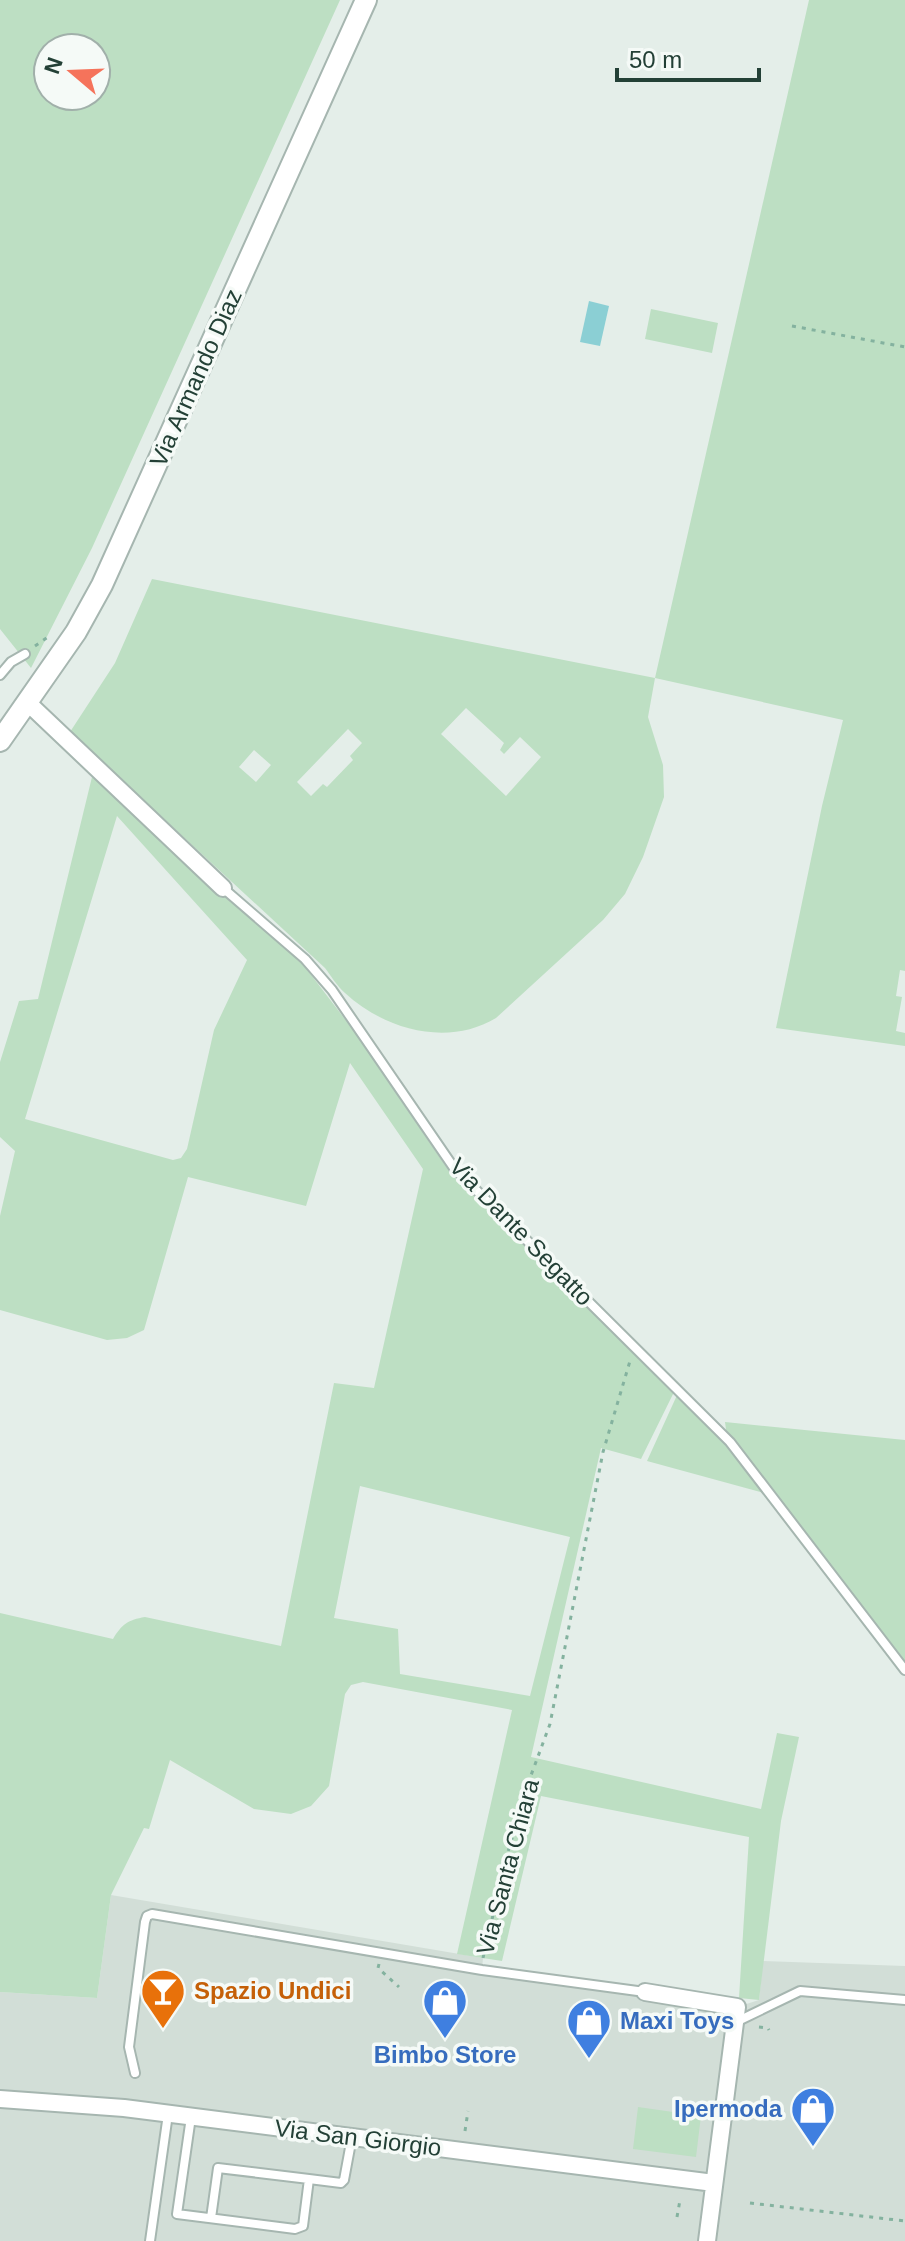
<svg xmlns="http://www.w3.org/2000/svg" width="905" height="2241" font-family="Arial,sans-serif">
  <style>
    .built { fill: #d2ded7 }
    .green { fill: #bddfc3; fill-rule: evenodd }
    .water { fill: #8bcfd4 }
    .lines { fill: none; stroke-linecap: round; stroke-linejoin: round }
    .service-casing { stroke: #a6b6b0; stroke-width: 12 }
    .minor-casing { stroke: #a6b6b0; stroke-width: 20 }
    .tertiary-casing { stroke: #a6b6b0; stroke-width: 24 }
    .path { stroke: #84b29f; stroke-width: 3; stroke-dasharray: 4 6; stroke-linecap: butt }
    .service { stroke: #fff; stroke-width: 8 }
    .minor { stroke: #fff; stroke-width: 16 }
    .tertiary { stroke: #fff; stroke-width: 20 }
    .labels { text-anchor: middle; stroke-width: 7; stroke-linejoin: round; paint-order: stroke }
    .street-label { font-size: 24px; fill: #234036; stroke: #f5faf7 }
    .food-label { font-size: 24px; font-weight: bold; fill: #c56008; stroke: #f5faf7; text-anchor: start }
    .shop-label { font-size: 24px; font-weight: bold; fill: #366cbe; stroke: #f5faf7; text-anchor: start }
  </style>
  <rect width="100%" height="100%" fill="#e4eee9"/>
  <path class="built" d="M 111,1895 L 483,1958 L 482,1970 L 737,2007 L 759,2000 L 763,1961 L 905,1966 L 905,2241 L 0,2241 L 0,1992 L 97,1998 Z"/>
  <path class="green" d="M 0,0 L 340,0 L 92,548 L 31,668 L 0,629 ZM 48,48 L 96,48 L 96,96 L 48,96 Z
    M 809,0 L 905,0 L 905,971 L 900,970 L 896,996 L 902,997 L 896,1031 L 905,1033 L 905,1046 L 776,1028 L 822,806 L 843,720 L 655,678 L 648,717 L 663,765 L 664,797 L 643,857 L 625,894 L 603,920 L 496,1018 C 448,1047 385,1030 345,993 C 337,986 331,976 325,968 L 70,732 L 115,663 L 152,579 L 655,678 ZM 466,708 L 504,743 L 500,750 L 504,754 L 520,737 L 541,757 L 506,796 L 441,734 ZM 348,729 L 362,743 L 350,756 L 353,760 L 327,787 L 323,784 L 311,796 L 297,782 ZM 254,750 L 271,765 L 256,782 L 239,767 Z
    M 651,309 L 718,323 L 712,353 L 645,339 Z
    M 92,777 L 302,963 L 354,1031 L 451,1174 L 675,1390 L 641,1459 L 601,1448 L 531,1757 L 761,1809 L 777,1733 L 799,1737 L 781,1821 L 759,2000 L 739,1998 L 749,1837 L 541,1796 L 502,1961 L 457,1954 L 512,1710 L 363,1682 L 351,1685 L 345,1694 L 329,1786 L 311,1806 L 291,1814 L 254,1809 L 170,1760 L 149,1829 L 144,1828 L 111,1895 L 97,1998 L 0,1992 L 0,1613 L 113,1639 C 122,1624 128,1620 145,1617 L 281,1646 L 334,1383 L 374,1388 L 423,1169 L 350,1063 L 306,1206 L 188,1177 L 144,1330 L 127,1338 L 107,1340 L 0,1310 L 0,1216 L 15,1151 L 0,1137 L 0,1062 L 19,1001 L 38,999 ZM 117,816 L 247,960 L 214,1030 L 187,1149 L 181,1158 L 173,1160 L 25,1119 ZM 360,1486 L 570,1537 L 530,1696 L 400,1674 L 398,1629 L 334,1618 Z
    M 678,1393 L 727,1437 L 725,1422 L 905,1440 L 905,1665 L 771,1495 L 647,1461 Z
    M 638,2107 L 701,2116 L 696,2157 L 633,2149 Z"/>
  <path class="water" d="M 589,301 L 609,306 L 600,346 L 580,342 Z"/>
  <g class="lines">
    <g class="service-casing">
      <path id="service" d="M 0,675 L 11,662 L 25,654
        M 223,888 L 305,959 L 332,990 L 454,1168 L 730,1442 L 905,1670
        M 736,2022 L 800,1991 L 905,2000
        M 135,2073 L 129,2047 L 145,1922 L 147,1916 L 152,1914 L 482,1970 L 645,1992
        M 191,2117 L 177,2214 L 295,2229 L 303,2226 L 309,2179 L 341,2183 L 344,2180 L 352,2137
        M 211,2218 L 218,2168 L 309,2179
        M 150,2241 L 168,2114"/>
    </g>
    <g class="minor-casing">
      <path id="minor" d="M 27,702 L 223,888
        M 645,1992 L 737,2007 L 707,2241
        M 0,2099 L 124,2108 L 714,2183"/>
    </g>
    <g class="tertiary-casing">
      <path id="tertiary" d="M 0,741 L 76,632 L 102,585 L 366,0"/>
    </g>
    <path class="path" d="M 792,326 L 905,347
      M 35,646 L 48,637
      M 483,1958 L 507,1855 L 530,1778 L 550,1724 L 603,1452 L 630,1361
      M 379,1964 L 378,1968 L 399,1987
      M 631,2012 L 642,2013
      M 759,2027 L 768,2028 L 769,2030
      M 465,2131 L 468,2111
      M 750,2203 L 905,2221
      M 677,2217 L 680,2200"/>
    <use href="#service" class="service"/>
    <use href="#minor" class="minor"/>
    <use href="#tertiary" class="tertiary"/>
  </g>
  <defs>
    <g id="bar-pin" transform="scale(2.3)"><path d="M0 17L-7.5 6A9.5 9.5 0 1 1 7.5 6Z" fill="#e8710a" stroke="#f5faf7"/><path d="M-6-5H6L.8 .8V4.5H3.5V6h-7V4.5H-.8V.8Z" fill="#fff"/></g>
    <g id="shop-pin" transform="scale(2.3)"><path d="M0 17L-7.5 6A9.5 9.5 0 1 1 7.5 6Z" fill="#3f7fe0" stroke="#f5faf7"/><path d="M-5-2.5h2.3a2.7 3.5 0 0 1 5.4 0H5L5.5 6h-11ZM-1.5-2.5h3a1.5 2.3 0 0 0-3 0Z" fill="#fff"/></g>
  </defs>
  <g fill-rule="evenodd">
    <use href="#bar-pin" x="163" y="1991"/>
    <use href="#shop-pin" x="445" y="2001"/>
    <use href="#shop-pin" x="589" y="2021"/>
    <use href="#shop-pin" x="813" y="2109"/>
  </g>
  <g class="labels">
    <g class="street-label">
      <text transform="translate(196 378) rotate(-66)" y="8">Via Armando Diaz</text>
      <text transform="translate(521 1232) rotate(46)" y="8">Via Dante Segatto</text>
      <text transform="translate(508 1867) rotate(-75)" y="8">Via Santa Chiara</text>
      <text transform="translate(358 2138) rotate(7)" y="8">Via San Giorgio</text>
    </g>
    <g class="food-label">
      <text x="194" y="1999">Spazio Undici</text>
    </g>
    <g class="shop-label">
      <text x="620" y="2029">Maxi Toys</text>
      <text x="445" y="2063" text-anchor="middle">Bimbo Store</text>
      <text x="782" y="2117" text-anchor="end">Ipermoda</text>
    </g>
  </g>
  <g transform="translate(72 72) rotate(289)"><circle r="38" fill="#f5faf7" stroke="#a1b0aa" stroke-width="2"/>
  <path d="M0-6L14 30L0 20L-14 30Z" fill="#f5735b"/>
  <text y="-12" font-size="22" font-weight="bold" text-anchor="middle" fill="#234036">N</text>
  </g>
  <path d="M617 68v12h142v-12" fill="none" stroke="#234036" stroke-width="4"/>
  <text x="629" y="68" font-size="24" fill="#234036" stroke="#f5faf7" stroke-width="6" paint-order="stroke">50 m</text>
</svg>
